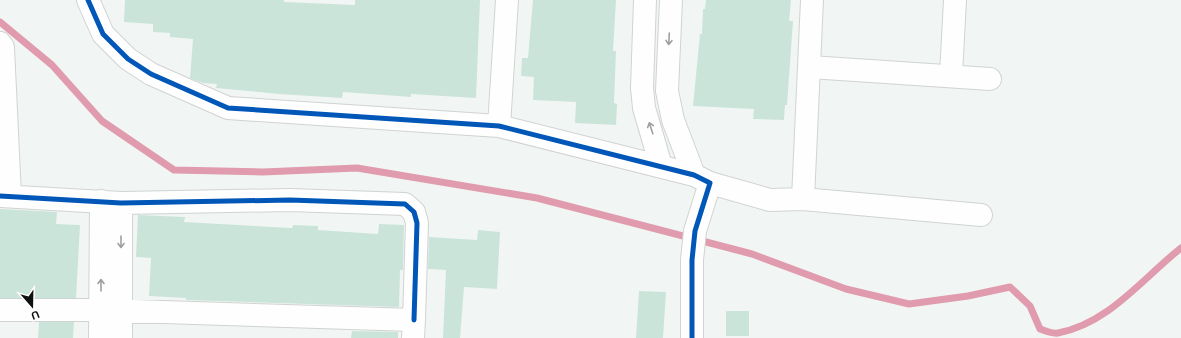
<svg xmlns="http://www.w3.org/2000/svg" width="1181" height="338" font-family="Arial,sans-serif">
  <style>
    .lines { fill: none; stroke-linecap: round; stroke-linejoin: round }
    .stream { stroke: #e09cae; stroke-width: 7 }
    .building { fill: #cbe4da }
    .minor-casing { stroke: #d0d3d1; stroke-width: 24 }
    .minor { stroke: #fdfefd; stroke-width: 22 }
    .cycleway-casing { stroke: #fff; stroke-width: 8 }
    .cycleway { stroke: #0057b8; stroke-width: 5 }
    .oneway { stroke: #9e9f9e }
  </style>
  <rect width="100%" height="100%" fill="#f1f6f4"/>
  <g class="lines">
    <path class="stream" d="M 0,22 L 52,65 L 102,121 L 174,170 L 263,172 L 357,168 L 537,198 L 752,254 L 846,289 L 909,304 L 968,296 L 1010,287 L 1030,306 L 1040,329 C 1045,331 1052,334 1058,333 C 1108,324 1143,278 1181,248"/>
  </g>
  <path class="building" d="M 125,0 L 284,0 L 284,2 L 355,5 L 355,0 L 480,0 L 476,98 L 411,94 L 411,97 L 343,92 L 342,98 L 279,94 L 216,88 L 217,84 L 203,83 L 190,78 L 193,39 L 170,37 L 170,33 L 153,32 L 153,24 L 124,22 Z
    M 533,0 L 616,0 L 613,51 L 616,51 L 614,103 L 617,104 L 616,125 L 575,123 L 576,102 L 533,100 L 534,77 L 521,76 L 522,58 L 528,58 Z
    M 706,0 L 791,0 L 789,21 L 793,21 L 787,105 L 785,105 L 784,120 L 753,119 L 754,109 L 693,106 L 700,34 L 702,34 L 703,9 L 705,9 Z
    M 0,209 L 57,212 L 56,224 L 80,225 L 76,298 L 0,298 Z
    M 138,215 L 185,217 L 184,222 L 292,228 L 293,225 L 318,226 L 318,230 L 378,234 L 379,224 L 404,225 L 403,270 L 400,270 L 399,307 L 186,300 L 186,298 L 149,296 L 151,258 L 136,257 Z
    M 478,230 L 500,232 L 497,289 L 464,287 L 460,338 L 443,338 L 446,270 L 428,269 L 429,237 L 477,240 Z
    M 639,291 L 666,292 L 663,338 L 636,338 Z
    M 726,311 L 749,311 L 749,336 L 726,336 Z
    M 39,322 L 74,322 L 73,338 L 38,338 Z
    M 352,331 L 398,332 L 398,338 L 351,338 Z"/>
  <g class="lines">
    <g class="minor-casing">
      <path id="minor" d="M 88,0 L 103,34 L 128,59 L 151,74 L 228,108 L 499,126 L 694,175 L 710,183 L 695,231 L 692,260 L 692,338
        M 645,0 L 642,88 L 644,108 L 661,166
        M 671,0 L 667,91 L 673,120 L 694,175
        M 0,43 L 3,47 L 10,196
        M 810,67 L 990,79
        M 951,75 L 955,0
        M 499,126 L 507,0
        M 710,183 L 770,200 L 803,199 L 981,215
        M 0,196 L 121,203 L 290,200 L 405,204 L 414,212 L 417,223 L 414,320
        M 803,199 L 812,0
        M 0,310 L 101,310 L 414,320 L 413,338
        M 100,338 L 101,201
        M 121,338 L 121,203"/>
    </g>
    <use href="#minor" class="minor"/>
    <g class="cycleway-casing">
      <path id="cycleway" d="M 88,0 L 103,34 L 128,59 L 151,74 L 228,108 L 499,126 L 694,175 L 710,183 L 695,231 L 692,260 L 692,338
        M 0,196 L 121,203 L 290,200 L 405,204 L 414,212 L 417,223 L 414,320"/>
    </g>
    <use href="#cycleway" class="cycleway"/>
  </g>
  <defs><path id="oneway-shaft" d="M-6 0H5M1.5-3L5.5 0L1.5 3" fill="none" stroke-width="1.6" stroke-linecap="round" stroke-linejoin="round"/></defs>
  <g class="oneway">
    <use href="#oneway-shaft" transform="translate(669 39) rotate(93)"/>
    <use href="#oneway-shaft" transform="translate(651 128) rotate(-108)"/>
    <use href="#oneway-shaft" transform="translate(121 242) rotate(90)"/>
    <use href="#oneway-shaft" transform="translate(101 285) rotate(-90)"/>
  </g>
  <g transform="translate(32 306) rotate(160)" stroke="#ffffff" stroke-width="3" paint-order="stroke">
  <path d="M0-3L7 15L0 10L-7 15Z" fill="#0f1110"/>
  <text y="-6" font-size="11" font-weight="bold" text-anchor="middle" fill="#0f1110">U</text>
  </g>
</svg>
